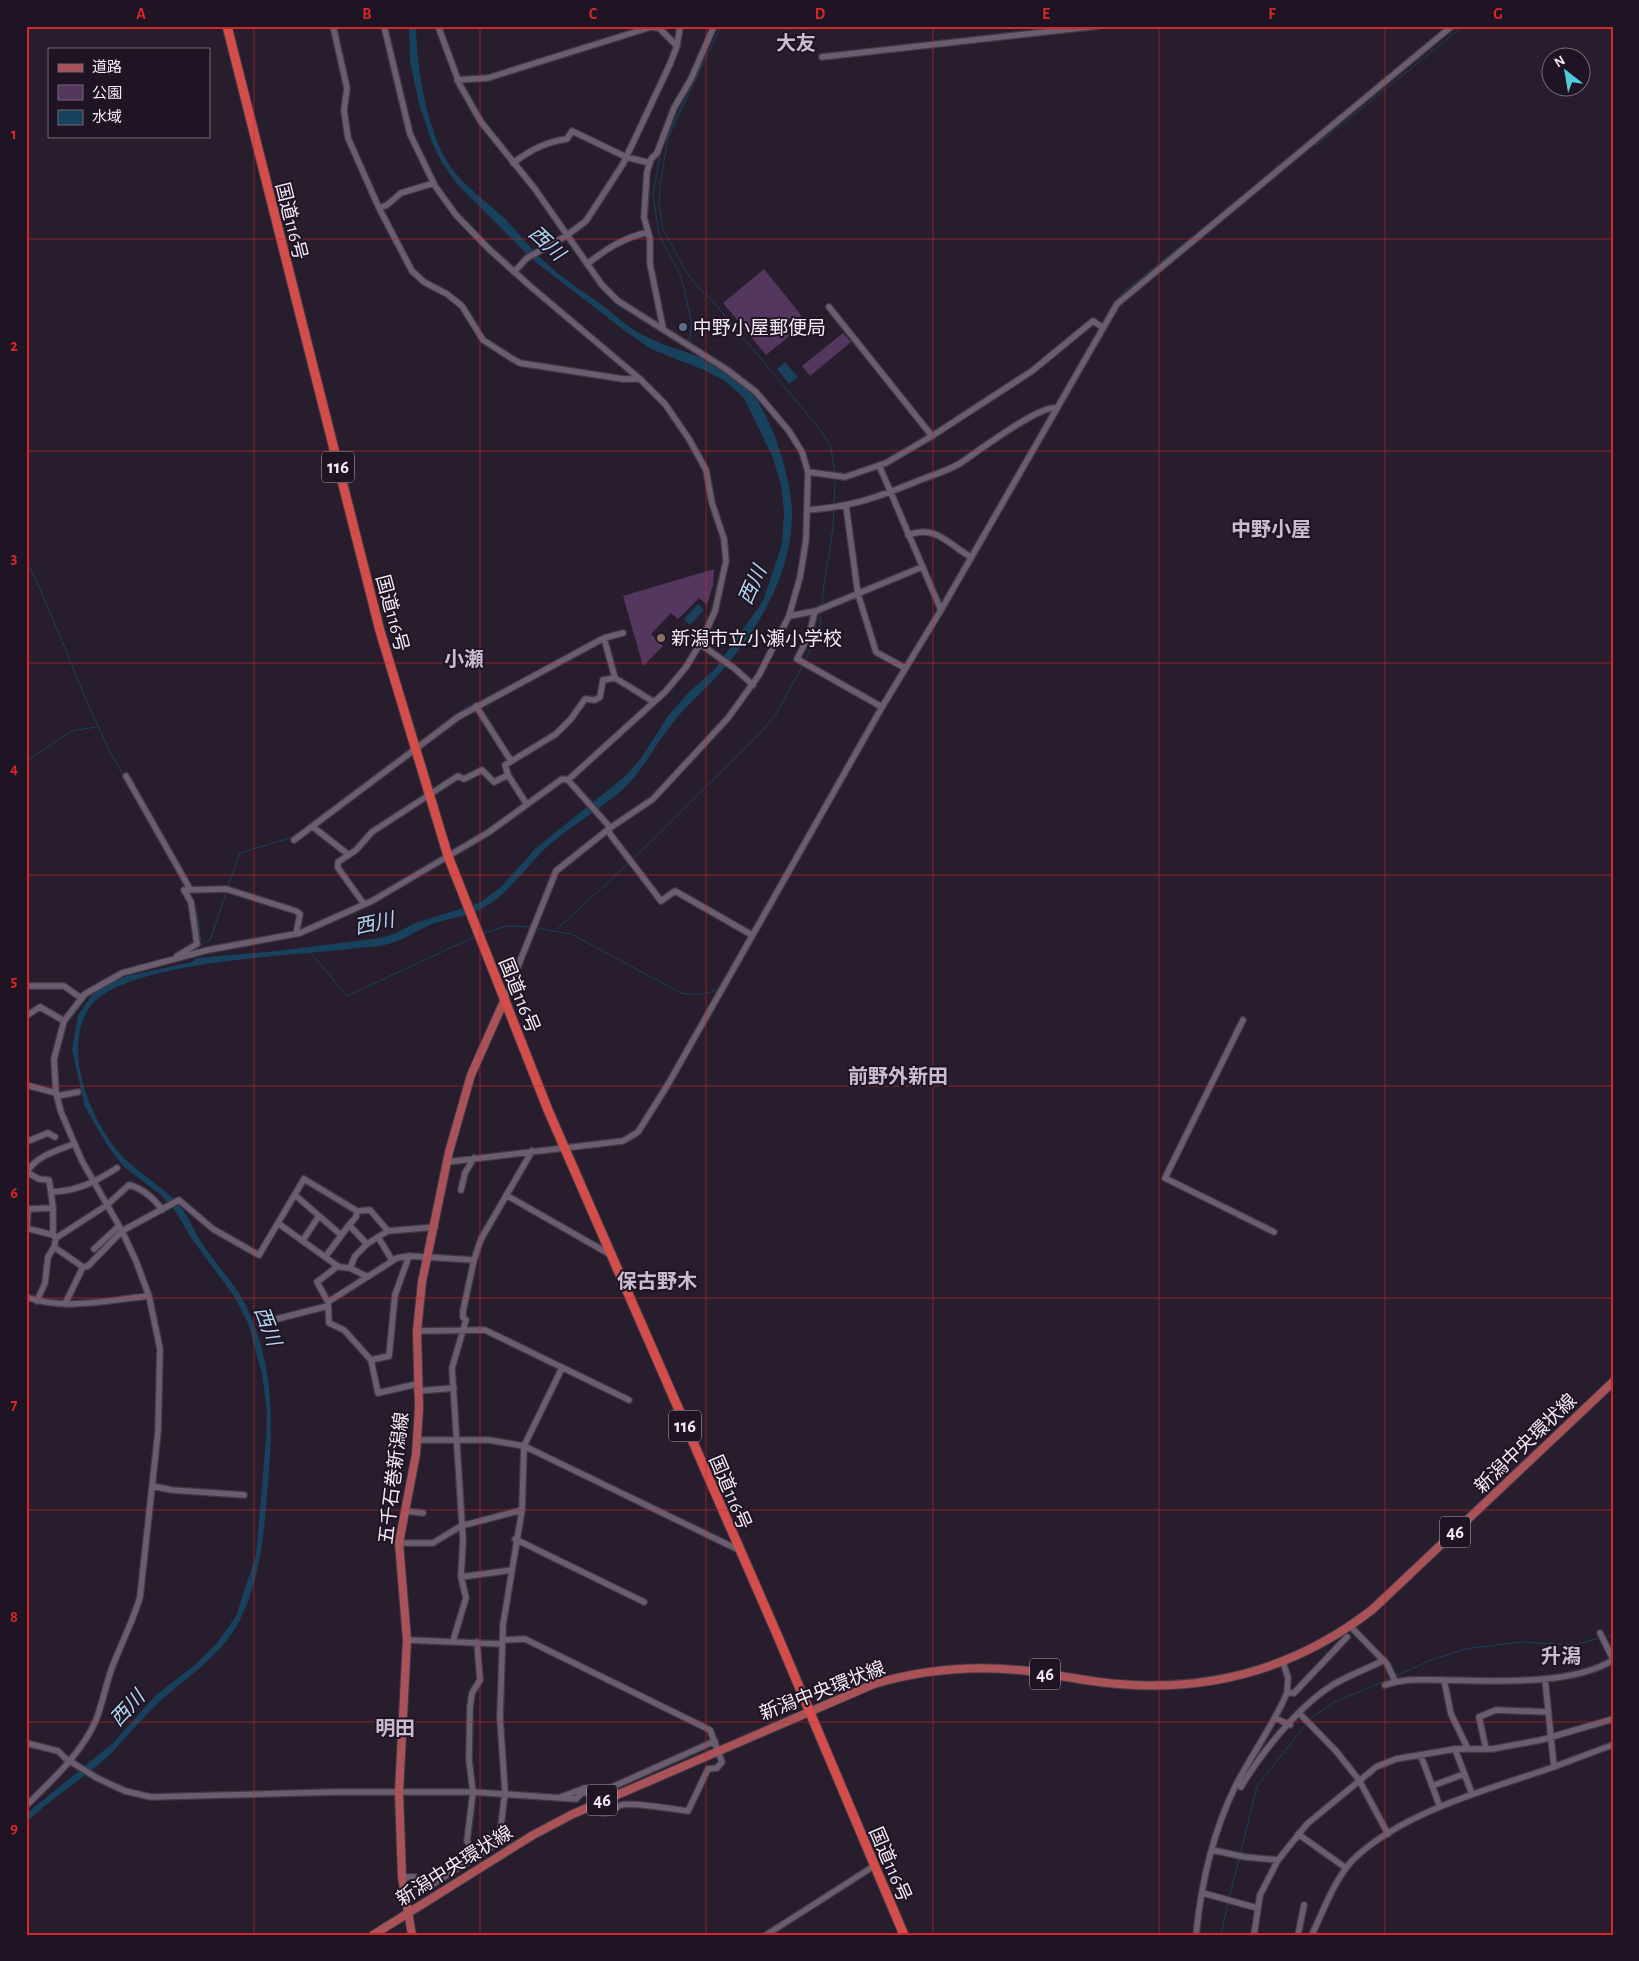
<svg xmlns="http://www.w3.org/2000/svg" width="1639" height="1961" font-family="'Alegreya Sans','Noto Sans JP',sans-serif">
  <style>
    .green { fill: #54375e }
    .water { fill: #17415c }
    .lines { fill: none; stroke-linecap: round; stroke-linejoin: round }
    .stream { stroke: #17415c; stroke-width: 1 }
    .minor-casing { stroke: #423946; stroke-width: 8 }
    .major-casing { stroke: #423946; stroke-width: 10 }
    .highway-casing { stroke: #423946; stroke-width: 11 }
    .minor { stroke: #6a5d6f; stroke-width: 5.5 }
    .major { stroke: #a95359; stroke-width: 8 }
    .highway { stroke: #d34d4a; stroke-width: 9 }
    .grid { fill: none; stroke: #d62828; stroke-width: 1; stroke-opacity: 0.55 }
    .service-dot { fill: #5c6f8a; stroke: #1f1423; stroke-width: 2 }
    .education-dot { fill: #8d6e63; stroke: #1f1423; stroke-width: 2 }
    .labels { text-anchor: middle; stroke-width: 4; stroke-linejoin: round; paint-order: stroke }
    .shield { fill: #1f1423; stroke: #b2a9b5; stroke-width: 1 }
    .shield-label { font-size: 18px; font-weight: bold; fill: #f1e9f4 }
    .street-label { font-size: 19px; fill: #f1e9f4; stroke: #1f1423 }
    .poi-label { font-size: 19px; fill: #f1e9f4; stroke: #1f1423; text-anchor: start }
    .neighbourhood-label { font-size: 20px; font-weight: bold; fill: #cabbd0; stroke: #1f1423 }
    .water-label { font-size: 20px; font-style: italic; fill: #b0d6f2; stroke: #1f1423 }
    .neatline { fill: none; stroke: #d62828; stroke-width: 2 }
    .grid-label { font-size: 16px; text-anchor: middle; font-weight: bold; fill: #d62828 }
  </style>
  <rect width="100%" height="100%" fill="#281d2d"/>
  <path class="green" d="M 764,269 L 801,315 L 798,329 L 766,355 L 723,303 Z
    M 843,333 L 851,342 L 810,376 L 802,366 Z
    M 714,569 L 713,585 L 707,605 L 699,598 L 678,619 L 671,613 L 651,634 L 663,646 L 643,666 L 623,596 Z"/>
  <path class="water" d="M 409,26 L 416,26 C 416,65 427,130 448,163 C 461,184 485,200 503,217 C 519,232 531,250 547,264 C 562,278 581,290 598,302 C 612,312 625,325 639,333 C 658,344 679,349 699,357 C 717,365 739,377 752,393 C 773,420 792,480 792,514 C 792,574 758,630 719,674 C 705,690 688,704 675,720 C 656,743 642,773 620,792 C 597,811 571,826 548,846 C 526,866 510,893 483,908 C 469,916 450,918 435,923 C 419,929 404,940 388,944 C 376,948 361,947 349,949 C 292,956 123,961 90,1007 C 60,1049 92,1126 125,1159 C 144,1177 167,1189 183,1210 C 190,1220 195,1233 202,1243 C 216,1265 235,1283 246,1306 C 276,1367 273,1430 267,1495 C 264,1538 259,1581 240,1620 C 222,1655 188,1676 159,1702 C 140,1720 125,1740 106,1758 C 80,1781 50,1799 26,1823 L 26,1814 L 113,1743 L 156,1695 L 195,1665 L 217,1643 L 236,1616 L 256,1555 L 266,1439 L 267,1411 L 262,1374 L 248,1323 L 234,1296 L 191,1238 L 176,1212 L 161,1195 L 124,1167 L 109,1148 L 85,1107 L 72,1050 L 78,1015 L 91,996 L 106,984 L 127,976 L 192,962 L 197,958 L 277,951 L 380,938 L 396,933 L 415,923 L 479,903 L 501,887 L 536,848 L 623,778 L 640,760 L 668,716 L 688,693 L 715,669 L 763,601 L 782,544 L 784,513 L 781,484 L 772,456 L 744,398 L 725,381 L 704,370 L 651,349 L 625,331 L 533,260 L 457,184 L 442,163 L 433,145 L 419,104 L 410,61 Z
    M 785,362 L 798,377 L 789,384 L 777,369 Z
    M 698,604 L 704,610 L 690,625 L 684,619 Z"/>
  <g class="lines">
    <path class="stream" d="M 721,26 L 668,138 L 660,185 L 659,204 L 663,229 L 685,270 L 696,285 L 711,299 L 823,433 L 831,448 L 835,473
      M 664,144 L 718,26
      M 1311,146 L 1318,144 L 1463,26
      M 661,150 L 653,194 L 659,235 L 681,276 L 692,324 L 689,341
      M 1119,299 L 1120,295 L 1298,151
      M 834,506 L 835,477
      M 26,560 C 62,631 84,708 124,777
      M 822,605 C 824,573 833,542 834,510
      M 805,662 L 820,625 L 821,611
      M 906,673 L 915,659
      M 453,717 L 466,707 L 482,701
      M 26,761 L 72,731 L 96,727
      M 127,783 L 131,790
      M 138,802 L 179,875
      M 632,860 L 762,731 L 776,714 L 803,665
      M 228,886 L 240,853 L 293,837
      M 189,891 L 197,913 L 202,950
      M 536,928 L 571,934 L 681,993 C 695,996 706,994 720,989
      M 557,929 L 629,863
      M 483,933 L 508,926 L 532,927
      M 203,943 L 210,940 L 226,893
      M 310,952 L 347,996 L 474,937
      M 728,985 L 895,691
      M 1604,1637 L 1613,1635
      M 1396,1676 L 1431,1660 L 1466,1649 L 1520,1642 L 1574,1645 L 1600,1638
      M 1309,1720 L 1332,1703 L 1392,1678
      M 1240,1855 L 1257,1786 L 1307,1723
      M 1229,1898 L 1239,1859
      M 1221,1935 L 1228,1902"/>
    <g class="minor-casing">
      <path id="minor" d="M 333,26 L 347,88 L 344,110 L 348,138 L 379,208 L 412,271 L 424,282 L 447,294 L 462,306 L 483,340 L 511,358 L 520,363 L 623,379 L 640,379
        M 438,26 L 460,85 L 481,122 L 535,189 L 602,285 L 618,301 L 726,369 L 756,392 L 789,431 L 802,452 L 808,472 L 806,540 L 800,577 L 789,616 L 759,675 L 728,718 L 653,799 L 610,828 L 556,871 L 505,999
        M 822,57 L 1098,26
        M 457,80 L 488,78 L 651,27 L 659,28 L 677,46
        M 513,163 C 531,150 545,142 567,139 L 572,131 L 626,157 L 650,163
        M 379,208 L 387,205 L 401,193 L 434,183
        M 587,264 C 608,248 621,239 648,232
        M 514,272 L 527,258 L 566,236 L 586,221 L 623,164 L 670,64 L 677,46 L 680,26
        M 829,307 L 932,436
        M 663,328 L 650,264 L 650,239 L 644,217 L 647,172 L 651,159 L 657,153 L 674,108 L 691,79 L 714,26
        M 879,465 L 941,610
        M 808,472 L 845,477 L 886,463 L 932,436 L 1032,371 L 1093,321 L 1102,327
        M 846,506 L 858,594 L 876,652 L 905,668
        M 807,510 C 852,507 879,497 920,480 C 933,475 947,471 959,464 C 976,453 1040,404 1057,408
        M 908,535 C 937,524 948,545 971,557
        M 815,611 L 809,635 L 797,659 L 882,707
        M 789,616 L 816,611 L 922,567
        M 604,638 L 615,678
        M 700,644 L 734,668 L 753,685
        M 476,706 L 511,761
        M 126,776 L 190,889
        M 568,780 L 608,825 L 610,834 L 661,901 L 675,891 L 752,935
        M 526,803 L 508,775 L 505,765 L 556,734 L 571,719 L 585,699 L 595,700 L 600,697 L 603,680 L 615,678 L 654,702
        M 313,827 L 349,855
        M 294,840 L 458,717 L 604,638 L 623,633
        M 364,904 L 338,868 L 338,862 L 356,850 L 372,832 L 458,776 L 464,779 L 482,770 L 494,782 L 508,775
        M 177,956 L 197,944 L 191,902 L 184,890 L 226,889 L 296,911 L 300,914 L 296,934
        M 26,986 L 64,986 L 81,998
        M 26,1016 L 40,1007 L 64,1021
        M 1243,1020 L 1165,1178 L 1274,1232
        M 26,1085 L 56,1093
        M 57,1096 L 78,1092
        M 26,1142 L 48,1133 L 55,1137
        M 447,1162 L 623,1141 L 638,1132 L 667,1086 L 882,707 L 941,610 L 1117,304 L 1452,26
        M 26,1172 L 39,1179 L 49,1180 L 51,1192 C 78,1191 95,1182 117,1168
        M 27,1172 C 36,1156 58,1150 74,1144
        M 461,1190 L 465,1173 L 474,1158
        M 51,1192 L 53,1208
        M 295,1195 L 341,1235
        M 506,1195 L 611,1255
        M 26,1208 L 28,1209 L 27,1227
        M 28,1209 L 53,1208 L 53,1235
        M 279,1224 L 339,1267 L 350,1268 L 366,1276
        M 349,1225 L 356,1217 L 357,1211
        M 26,1228 L 53,1235 L 56,1238 L 54,1247
        M 388,1231 L 378,1237 L 392,1260
        M 56,1238 L 107,1205 L 129,1185 C 142,1188 155,1199 162,1210
        M 303,1240 L 319,1216
        M 94,1249 L 119,1226
        M 326,1256 L 349,1225 L 367,1244 L 378,1237
        M 338,1266 L 317,1282 L 328,1302 L 329,1323 L 344,1330 L 371,1360 L 378,1393 L 417,1384
        M 350,1268 L 355,1256 L 367,1244
        M 26,1297 C 65,1311 109,1300 149,1296
        M 37,1301 L 45,1283 L 48,1257 L 54,1247 L 83,1267
        M 328,1302 L 397,1258 L 409,1256 L 474,1260
        M 65,1304 L 83,1267 L 88,1266 L 122,1231 L 179,1200 L 213,1229 L 259,1255 L 304,1179 L 357,1211 L 370,1210 L 388,1231 L 435,1227
        M 261,1323 L 328,1306
        M 417,1331 L 485,1330 L 629,1400
        M 371,1360 L 389,1356 L 395,1295 L 409,1256
        M 417,1391 L 454,1388
        M 417,1440 L 489,1440 L 524,1446 L 739,1550
        M 152,1486 L 172,1490 L 244,1495
        M 406,1511 L 423,1513
        M 515,1539 L 644,1602
        M 399,1543 L 433,1543 L 461,1526 L 522,1510
        M 512,1570 L 461,1577 L 463,1540 L 452,1368 L 466,1320 L 463,1317 L 463,1311 L 474,1260 L 481,1239 L 532,1151
        M 1350,1626 L 1387,1664 L 1395,1681
        M 1600,1633 L 1613,1659
        M 407,1640 L 502,1644
        M 453,1641 L 466,1598 L 461,1577
        M 1545,1679 L 1554,1767
        M 1444,1680 L 1451,1714 L 1467,1747
        M 1385,1685 C 1404,1678 1421,1680 1441,1680 C 1489,1681 1572,1686 1613,1660
        M 1287,1693 L 1294,1693 L 1347,1637
        M 1299,1713 L 1336,1751 L 1359,1780 L 1388,1834
        M 1275,1718 L 1290,1725
        M 26,1743 L 58,1751 L 65,1758 L 97,1778 L 125,1791 L 151,1797 L 334,1792 L 473,1792 L 576,1799 L 582,1793 L 588,1792 C 595,1797 595,1811 603,1813 C 610,1814 615,1807 621,1805 C 631,1802 674,1809 688,1811 L 708,1769 L 717,1768 L 722,1762 L 710,1730 L 525,1639 L 503,1640
        M 1455,1749 L 1472,1794
        M 1486,1749 L 1479,1717 L 1496,1710 L 1548,1712
        M 1421,1756 L 1440,1807
        M 1432,1786 L 1464,1774
        M 1241,1787 C 1260,1754 1297,1709 1328,1688 C 1345,1676 1366,1670 1384,1660
        M 561,1797 L 585,1788 L 601,1792 L 715,1741
        M 26,1806 C 51,1781 82,1753 96,1720 C 103,1702 106,1683 113,1665 C 122,1642 133,1621 140,1597 L 158,1432 L 160,1349 L 149,1296 L 136,1261 L 122,1231 L 82,1161 L 61,1112 L 56,1093 L 54,1059 L 64,1021 L 85,994 L 122,973 L 208,950 L 300,933 L 372,901 L 489,832 L 562,779 L 568,780 L 665,692 L 686,667 L 700,644 L 715,611 L 726,561 L 724,539 L 712,503 L 706,470 L 689,439 L 665,404 L 640,379 L 530,286 L 489,249 L 456,215 L 435,186 L 410,134 L 384,26
        M 1298,1834 L 1346,1868
        M 1212,1850 L 1245,1857 L 1278,1860
        M 476,1856 L 467,1841 L 473,1792 L 469,1760 L 470,1707 L 472,1693 L 480,1680 L 477,1642
        M 402,1877 L 415,1877 L 425,1889 L 499,1842 L 505,1792 L 500,1718 L 503,1625 L 522,1510 L 524,1446 L 562,1368
        M 1203,1893 L 1257,1908
        M 766,1935 L 874,1866
        M 1196,1935 C 1201,1885 1213,1832 1235,1787 C 1251,1755 1273,1726 1287,1693 L 1288,1678 L 1283,1662
        M 1254,1935 L 1260,1895 L 1278,1860 L 1307,1824 L 1376,1767 L 1396,1759 L 1455,1749 L 1492,1749 L 1541,1740 L 1613,1719
        M 1298,1935 L 1304,1905
        M 1312,1935 C 1323,1911 1337,1873 1357,1856 C 1404,1813 1482,1791 1542,1771 C 1566,1763 1589,1753 1613,1745"/>
    </g>
    <g class="major-casing">
      <path id="major" d="M 373,1935 L 533,1835 L 573,1814 L 874,1684 C 925,1669 976,1665 1028,1671 C 1052,1674 1075,1679 1099,1682 C 1201,1695 1292,1672 1373,1609 L 1613,1382
        M 412,1935 L 402,1877 L 399,1792 L 407,1640 L 399,1543 L 416,1454 L 419,1408 L 417,1331 L 422,1282 L 449,1152 L 471,1075 L 505,999"/>
    </g>
    <g class="highway-casing">
      <path id="highway" d="M 227,26 L 380,631 L 448,856 L 548,1110 L 776,1632 L 904,1935"/>
    </g>
    <use href="#minor" class="minor"/>
    <use href="#major" class="major"/>
    <use href="#highway" class="highway"/>
  </g>
  <path class="grid" d="M 254,26 L 254,1935M 480,26 L 480,1935M 706,26 L 706,1935M 933,26 L 933,1935M 1159,26 L 1159,1935M 1385,26 L 1385,1935M 26,239 L 1613,239M 26,451 L 1613,451M 26,663 L 1613,663M 26,875 L 1613,875M 26,1086 L 1613,1086M 26,1298 L 1613,1298M 26,1510 L 1613,1510M 26,1722 L 1613,1722"/>
  <circle class="service-dot" cx="683" cy="327" r="5"/>
  <circle class="education-dot" cx="661" cy="638" r="5"/>
  <g class="labels">
    <g class="shield">
      <rect x="322" y="451.5" width="32" height="31" rx="4"/>
      <rect x="669" y="1410.5" width="32" height="31" rx="4"/>
      <rect x="1440" y="1516.5" width="30" height="31" rx="4"/>
      <rect x="1030" y="1658.5" width="30" height="31" rx="4"/>
      <rect x="587" y="1784.5" width="30" height="31" rx="4"/>
    </g>
    <g class="shield-label">
      <text x="338" y="473">116</text>
      <text x="685" y="1432">116</text>
      <text x="1455" y="1538">46</text>
      <text x="1045" y="1680">46</text>
      <text x="602" y="1806">46</text>
    </g>
    <g class="street-label">
      <text transform="translate(292 221) rotate(76)" y="7">国道116号</text>
      <text transform="translate(393 613) rotate(75)" y="7">国道116号</text>
      <text transform="translate(520 995) rotate(68)" y="7">国道116号</text>
      <text transform="translate(1525 1443) rotate(-44)" y="7">新潟中央環状線</text>
      <text transform="translate(393 1478) rotate(-83)" y="7">五千石巻新潟線</text>
      <text transform="translate(731 1492) rotate(67)" y="7">国道116号</text>
      <text transform="translate(822 1690) rotate(-21)" y="7">新潟中央環状線</text>
      <text transform="translate(891 1864) rotate(67)" y="7">国道116号</text>
      <text transform="translate(454 1865) rotate(-32)" y="7">新潟中央環状線</text>
    </g>
    <g class="poi-label">
      <text x="693" y="334">中野小屋郵便局</text>
      <text x="671" y="645">新潟市立小瀬小学校</text>
    </g>
    <g class="neighbourhood-label">
      <text x="796" y="50">大友</text>
      <text x="1271" y="536">中野小屋</text>
      <text x="464" y="666">小瀬</text>
      <text x="898" y="1083">前野外新田</text>
      <text x="657" y="1288">保古野木</text>
      <text x="1561" y="1663">升潟</text>
      <text x="395" y="1735">明田</text>
    </g>
    <g class="water-label">
      <text transform="translate(547 243) rotate(43)" y="7">西川</text>
      <text transform="translate(752 585) rotate(-66)" y="7">西川</text>
      <text transform="translate(374 923) rotate(-12)" y="7">西川</text>
      <text transform="translate(268 1326) rotate(69)" y="7">西川</text>
      <text transform="translate(127 1708) rotate(-47)" y="7">西川</text>
    </g>
  </g>
  <rect width="1639" height="1961" fill="none" stroke="#1f1423" stroke-width="55"/>
  <rect x="48" y="48" width="162" height="90" fill="#1f1423" stroke="#736977"/>
  <rect x="58" y="64" width="25" height="8" fill="#a95359" stroke="#736977"/>
  <text x="92" y="72" font-size="15" fill="#f1e9f4">道路</text>
  <rect x="58" y="85" width="25" height="15" fill="#54375e" stroke="#736977"/>
  <text x="92" y="98" font-size="15" fill="#f1e9f4">公園</text>
  <rect x="58" y="110" width="25" height="15" fill="#17415c" stroke="#736977"/>
  <text x="92" y="122" font-size="15" fill="#f1e9f4">水域</text>
  <g transform="translate(1566 72) rotate(329)"><circle r="24" fill="#1f1423" stroke="#736977"/>
  <path d="M0-4L9 19L0 12L-9 19Z" fill="#52cbd9"/>
  <text y="-8" font-size="14" font-weight="bold" text-anchor="middle" fill="#f1e9f4">N</text>
  </g>
  <rect x="28" y="28" width="1584" height="1906" class="neatline"/>
  <g class="grid-label">
    <text x="141" y="19">A</text>
    <text x="367" y="19">B</text>
    <text x="593" y="19">C</text>
    <text x="820" y="19">D</text>
    <text x="1046" y="19">E</text>
    <text x="1272" y="19">F</text>
    <text x="1498" y="19">G</text>
    <text x="14" y="139">1</text>
    <text x="14" y="351">2</text>
    <text x="14" y="563">3</text>
    <text x="14" y="774">4</text>
    <text x="14" y="986">5</text>
    <text x="14" y="1198">6</text>
    <text x="14" y="1410">7</text>
    <text x="14" y="1622">8</text>
    <text x="14" y="1833">9</text>
  </g>
</svg>
